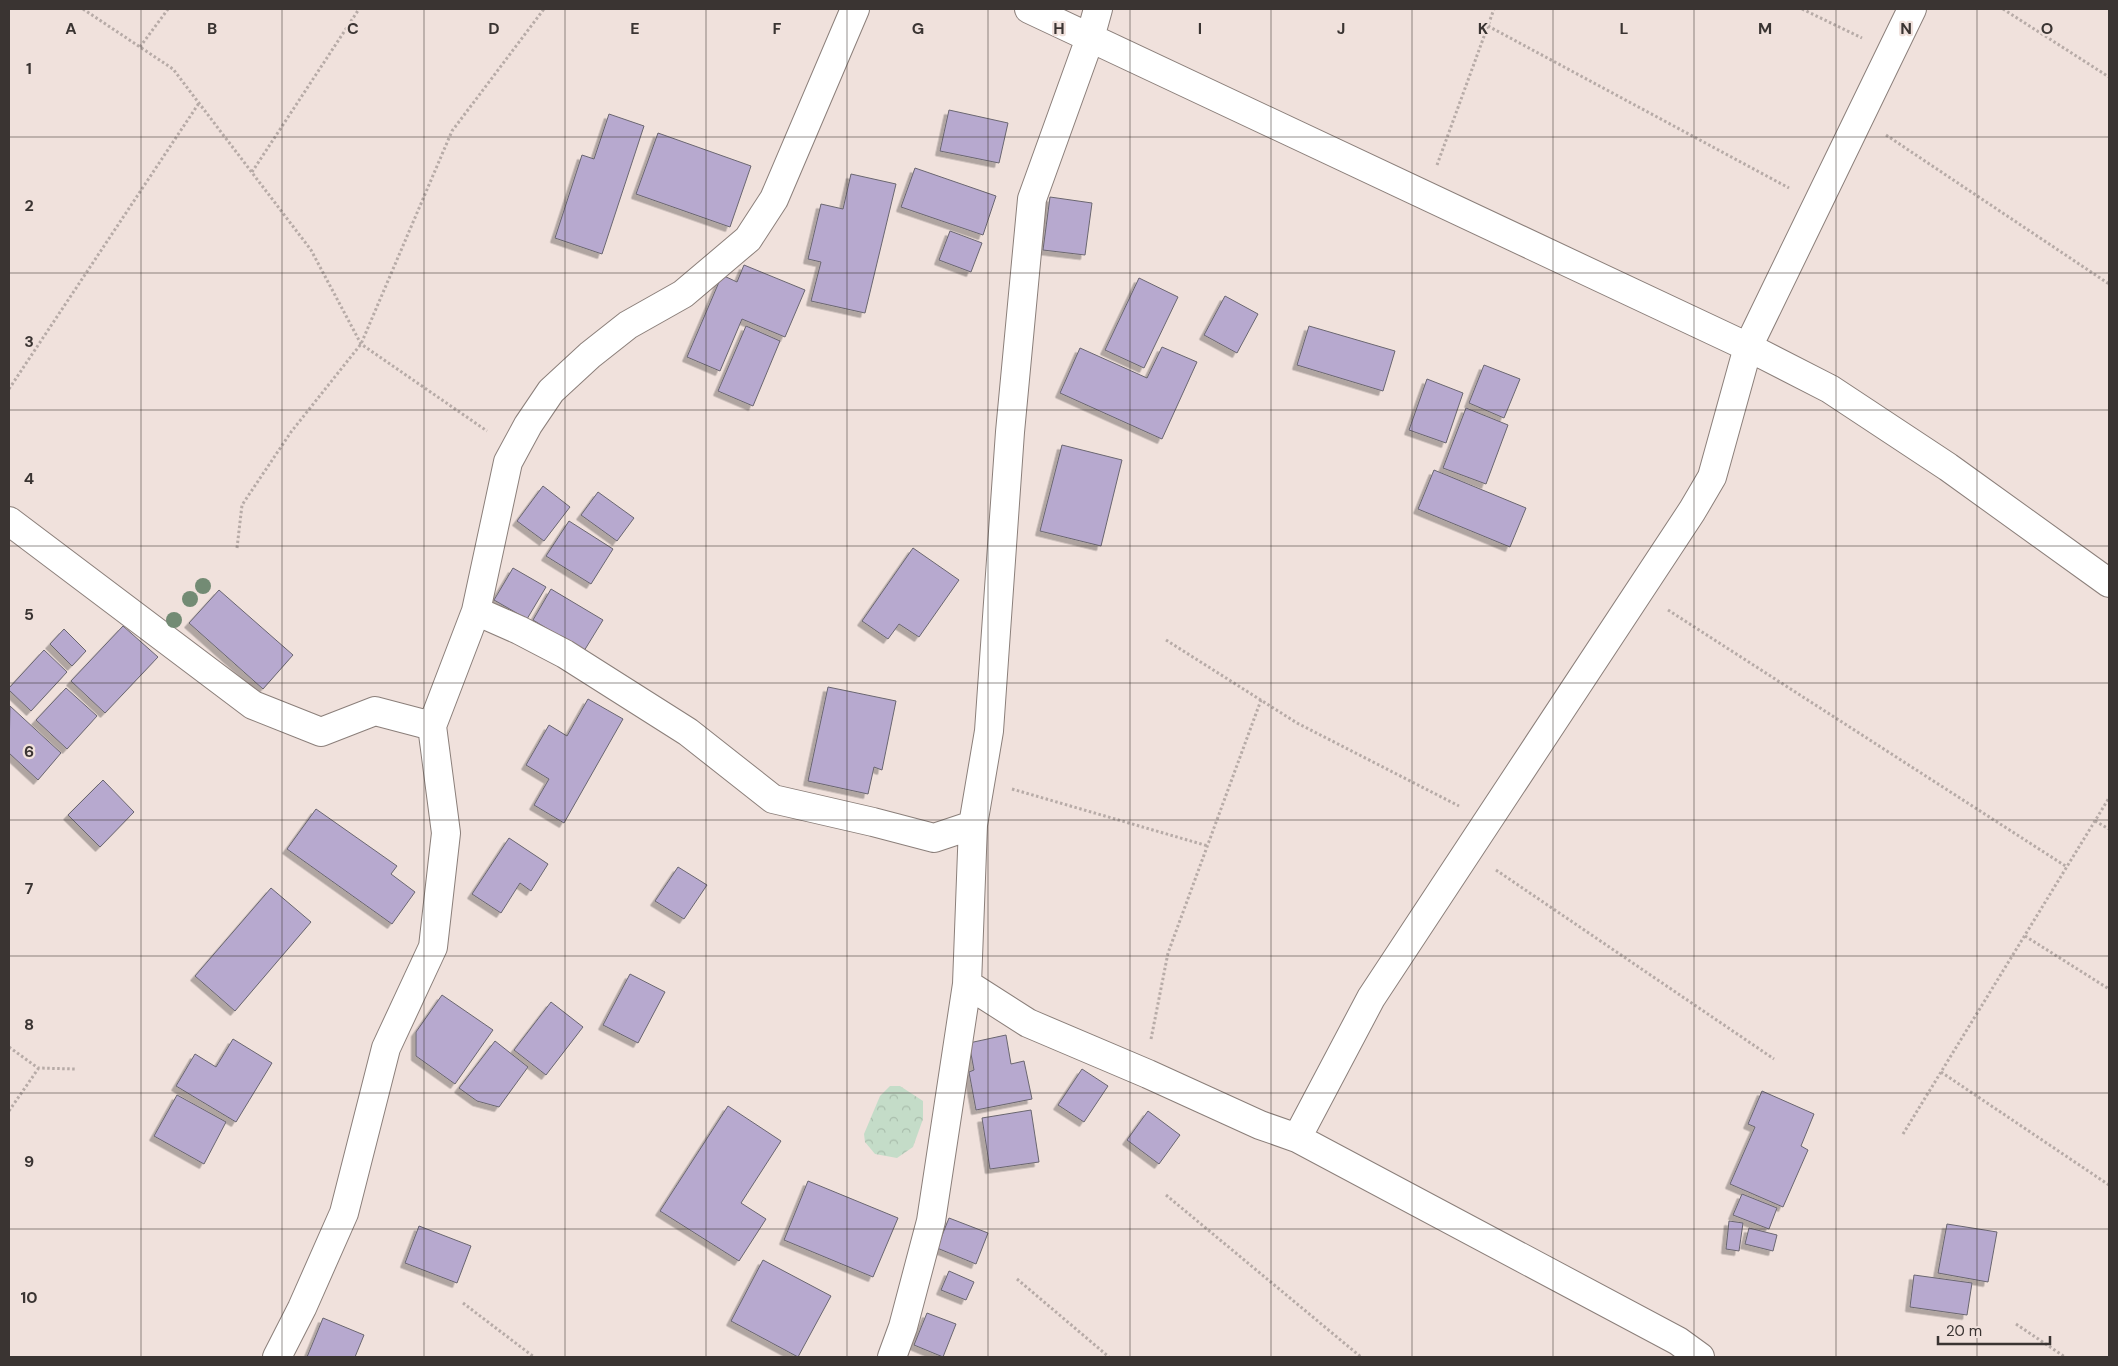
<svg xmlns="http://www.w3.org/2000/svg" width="2118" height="1366" font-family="'DM Sans',sans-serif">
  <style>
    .forest { fill: url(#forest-crowns) }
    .building { fill: #b7a9cf; stroke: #6a6670; filter: url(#shadow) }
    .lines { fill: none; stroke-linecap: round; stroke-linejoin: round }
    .minor-casing { stroke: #8b7f7a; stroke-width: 30 }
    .path { stroke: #b7aba7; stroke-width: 3; stroke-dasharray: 2.5 2.5; stroke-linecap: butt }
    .minor { stroke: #fff; stroke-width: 28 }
    .tree { fill: #738b74 }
    .grid { fill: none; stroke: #3a3432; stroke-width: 1; stroke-opacity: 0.55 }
    .grid-label { font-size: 16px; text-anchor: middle; font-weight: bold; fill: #3a3432; stroke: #f0e1dc; stroke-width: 4.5; stroke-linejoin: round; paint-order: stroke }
  </style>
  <defs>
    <pattern id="forest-crowns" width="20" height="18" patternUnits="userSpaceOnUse" patternTransform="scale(1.25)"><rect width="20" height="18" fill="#c4dcc8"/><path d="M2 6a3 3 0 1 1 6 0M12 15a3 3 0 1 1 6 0" fill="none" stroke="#a9bdac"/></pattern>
    <filter id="shadow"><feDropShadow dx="-4.5" dy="4.5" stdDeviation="0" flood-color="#0004"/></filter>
  </defs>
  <rect width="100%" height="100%" fill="#f0e1dc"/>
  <path class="forest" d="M 890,1086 L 900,1086 L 923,1101 L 923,1119 L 913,1147 L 897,1158 L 875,1154 L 865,1142 L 864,1134 L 880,1096 Z"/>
  <path class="building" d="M 949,110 L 1008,123 L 999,163 L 940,151 Z
    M 609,114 L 644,126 L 602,254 L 555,238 L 582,155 L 594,159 Z
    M 658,133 L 751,166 L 730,227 L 636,194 Z
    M 915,168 L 996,196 L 983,235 L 901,207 Z
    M 851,174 L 896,184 L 865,313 L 811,301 L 821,262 L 808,259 L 821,204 L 843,209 Z
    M 1050,197 L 1092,203 L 1085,255 L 1043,250 Z
    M 950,231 L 982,243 L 971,272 L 939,260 Z
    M 744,265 L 805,290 L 785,337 L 742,319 L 720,371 L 687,357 L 722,275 L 737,282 Z
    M 1139,278 L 1178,297 L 1144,368 L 1105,350 Z
    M 1225,296 L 1258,314 L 1237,353 L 1204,335 Z
    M 746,326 L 780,341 L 753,406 L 718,391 Z
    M 1309,326 L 1395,351 L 1383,391 L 1297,365 Z
    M 1162,347 L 1197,362 L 1162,439 L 1060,393 L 1080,348 L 1147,378 Z
    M 1484,365 L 1520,379 L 1504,418 L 1469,403 Z
    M 1427,379 L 1463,393 L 1446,443 L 1409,430 Z
    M 1466,408 L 1508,425 L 1486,484 L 1443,468 Z
    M 1062,445 L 1122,460 L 1101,546 L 1040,531 Z
    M 1434,470 L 1526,508 L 1510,547 L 1418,509 Z
    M 543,486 L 570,507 L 544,541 L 517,521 Z
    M 598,492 L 634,518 L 617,541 L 581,515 Z
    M 569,521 L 613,549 L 591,584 L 546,556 Z
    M 913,548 L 959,580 L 919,637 L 899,624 L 888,639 L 862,621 Z
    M 513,568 L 546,587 L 527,619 L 494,600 Z
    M 551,589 L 603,620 L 584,651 L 533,620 Z
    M 219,590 L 293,655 L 263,689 L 189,623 Z
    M 123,626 L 158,657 L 105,713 L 71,681 Z
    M 64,629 L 86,651 L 72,666 L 50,644 Z
    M 44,650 L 67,672 L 31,711 L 9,690 L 9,688 Z
    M 828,687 L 896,701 L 882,770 L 874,767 L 868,794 L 808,781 Z
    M 66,688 L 97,716 L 67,749 L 36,720 Z
    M 588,699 L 623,719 L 564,823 L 534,805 L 549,779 L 526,765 L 549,725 L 567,736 Z
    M 10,706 L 61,753 L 38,780 L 9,753 Z
    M 103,780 L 134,812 L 100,847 L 68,815 Z
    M 316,809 L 397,866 L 391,874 L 415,892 L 392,924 L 287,849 Z
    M 509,838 L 548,864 L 531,891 L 520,883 L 501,913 L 472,894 Z
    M 678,867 L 707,885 L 684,919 L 655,901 Z
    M 271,888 L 311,922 L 235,1011 L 195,976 Z
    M 630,974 L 665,992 L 638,1043 L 603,1025 Z
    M 442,995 L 493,1030 L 455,1084 L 416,1056 L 416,1032 Z
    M 551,1002 L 583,1027 L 546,1075 L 514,1050 Z
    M 1006,1035 L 1011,1064 L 1024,1061 L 1032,1099 L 976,1110 L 969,1072 L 974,1070 L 969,1043 Z
    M 233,1039 L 272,1063 L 236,1122 L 176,1086 L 195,1054 L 216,1067 Z
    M 495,1041 L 528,1067 L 499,1107 L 477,1101 L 459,1088 Z
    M 1082,1069 L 1108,1086 L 1084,1122 L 1058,1105 Z
    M 1762,1091 L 1814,1114 L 1801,1146 L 1808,1150 L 1783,1207 L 1730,1184 L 1755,1127 L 1748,1124 Z
    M 177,1095 L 226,1122 L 204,1164 L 154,1136 Z
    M 728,1106 L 781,1141 L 741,1203 L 766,1219 L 739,1261 L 660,1211 Z
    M 1031,1110 L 1039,1162 L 990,1169 L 982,1118 Z
    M 1148,1111 L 1180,1135 L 1159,1164 L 1127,1140 Z
    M 808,1181 L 898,1218 L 873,1277 L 784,1240 Z
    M 1742,1194 L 1777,1208 L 1769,1229 L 1733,1215 Z
    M 949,1218 L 988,1233 L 976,1264 L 937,1248 Z
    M 1729,1221 L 1743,1223 L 1739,1251 L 1726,1249 Z
    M 1947,1224 L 1997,1232 L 1988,1282 L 1938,1273 Z
    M 419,1226 L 471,1246 L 457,1283 L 405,1263 Z
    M 1749,1228 L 1777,1235 L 1773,1251 L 1745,1244 Z
    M 763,1260 L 831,1296 L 798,1357 L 731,1321 Z
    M 949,1271 L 974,1282 L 966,1300 L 941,1290 Z
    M 1914,1275 L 1972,1283 L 1967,1315 L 1910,1307 Z
    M 927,1313 L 956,1324 L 943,1357 L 914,1345 Z
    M 323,1318 L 364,1335 L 355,1357 L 307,1357 Z"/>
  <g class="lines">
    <g class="minor-casing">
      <path id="minor" d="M 1029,9 L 1748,347 L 1830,389 L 1948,467 L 2109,583
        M 9,521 L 253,705 L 321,732 L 375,711 L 432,726
        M 476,611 L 508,462 L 528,425 L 551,391 L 590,355 L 628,325 L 683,294 L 748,239 L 774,199 L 855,9
        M 967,984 L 1028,1023 L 1148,1074 L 1260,1125 L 1297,1138 L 1678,1341 L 1700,1357
        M 1297,1138 L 1371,998 L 1692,511 L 1712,477 L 1748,347 L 1912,9
        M 277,1357 L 302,1308 L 344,1213 L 386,1048 L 433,947 L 446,833 L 432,726 L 476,611 L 519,630 L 565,654 L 688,732 L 773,799 L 873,822 L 934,838 L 973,825
        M 892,1357 L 903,1327 L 931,1221 L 967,984 L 973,825 L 989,731 L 1010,432 L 1032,199 L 1090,38 L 1098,9"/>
    </g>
    <path class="path" d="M 83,9 L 173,69 L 311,250 L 361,344 L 487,431
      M 1802,9 L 1862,38
      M 2003,9 L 2109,77
      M 1488,26 L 1789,188
      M 140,47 L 168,9
      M 1886,135 L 2109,284
      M 1437,165 L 1494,9
      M 252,172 L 359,9
      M 9,389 L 199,103
      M 237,548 L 242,505 L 291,432 L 361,344 L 452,131 L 544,9
      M 1668,610 L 2067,867
      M 1166,640 L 1297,723 L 1459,806
      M 1012,789 L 1208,846
      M 2095,821 L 2109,829
      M 1496,870 L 1774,1059
      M 2025,936 L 2109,989
      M 1151,1039 L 1168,953 L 1261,700
      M 9,1047 L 38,1068 L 75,1069
      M 1941,1072 L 2109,1185
      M 9,1111 L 38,1069
      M 1903,1134 L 2109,798
      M 1166,1195 L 1361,1357
      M 1017,1279 L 1109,1357
      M 463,1303 L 534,1357
      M 2016,1324 L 2065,1357"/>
    <use href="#minor" class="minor"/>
  </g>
  <g class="tree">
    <circle cx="203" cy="586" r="8"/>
    <circle cx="190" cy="599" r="8"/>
    <circle cx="174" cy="620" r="8"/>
  </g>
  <path class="grid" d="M 141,9 L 141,1357M 282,9 L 282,1357M 424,9 L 424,1357M 565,9 L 565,1357M 706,9 L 706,1357M 847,9 L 847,1357M 988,9 L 988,1357M 1130,9 L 1130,1357M 1271,9 L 1271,1357M 1412,9 L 1412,1357M 1553,9 L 1553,1357M 1694,9 L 1694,1357M 1836,9 L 1836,1357M 1977,9 L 1977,1357M 9,137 L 2109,137M 9,273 L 2109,273M 9,410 L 2109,410M 9,546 L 2109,546M 9,683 L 2109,683M 9,820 L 2109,820M 9,956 L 2109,956M 9,1093 L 2109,1093M 9,1229 L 2109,1229"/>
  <g class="grid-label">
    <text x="71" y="34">A</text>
    <text x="212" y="34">B</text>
    <text x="353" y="34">C</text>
    <text x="494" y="34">D</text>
    <text x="635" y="34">E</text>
    <text x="777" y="34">F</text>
    <text x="918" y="34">G</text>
    <text x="1059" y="34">H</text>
    <text x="1200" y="34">I</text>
    <text x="1341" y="34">J</text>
    <text x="1483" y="34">K</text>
    <text x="1624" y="34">L</text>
    <text x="1765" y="34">M</text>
    <text x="1906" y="34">N</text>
    <text x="2047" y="34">O</text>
    <text x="29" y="74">1</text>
    <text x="29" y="211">2</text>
    <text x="29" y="347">3</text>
    <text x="29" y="484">4</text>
    <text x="29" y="620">5</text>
    <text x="29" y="757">6</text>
    <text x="29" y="894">7</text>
    <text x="29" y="1030">8</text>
    <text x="29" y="1167">9</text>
    <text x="29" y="1303">10</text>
  </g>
  <rect width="2118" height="1366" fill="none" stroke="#3a3432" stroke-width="20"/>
  <path d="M1938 1336v8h112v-8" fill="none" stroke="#3a3432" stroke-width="2.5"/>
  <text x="1946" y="1336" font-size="15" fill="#3a3432" stroke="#f0e1dc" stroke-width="4" paint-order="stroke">20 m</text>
</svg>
